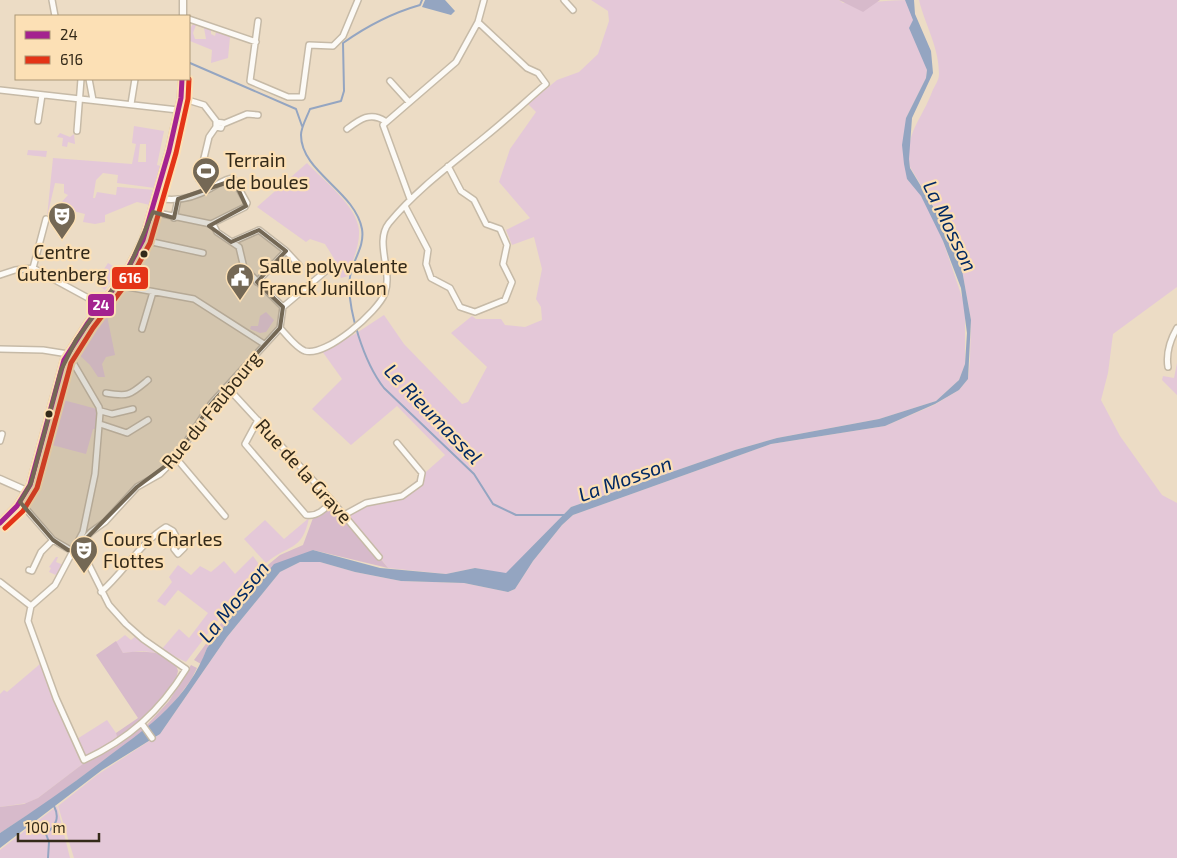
<svg xmlns="http://www.w3.org/2000/svg" width="1177" height="858" font-family="'Exo 2',sans-serif">
  <style>
    .green { fill: #e4c8d8; fill-rule: evenodd }
    .forest { fill: #d7bacb }
    .water { fill: #94a5c1 }
    .lines { fill: none; stroke-linecap: round; stroke-linejoin: round }
    .stream { stroke: #94a5c1; stroke-width: 2 }
    .minor-casing { stroke: #c6baa7; stroke-width: 8 }
    .tertiary-casing { stroke: #c6baa7; stroke-width: 9 }
    .minor { stroke: #fcfaf6; stroke-width: 5 }
    .tertiary { stroke: #fcfaf6; stroke-width: 6 }
    .bus-1-casing { stroke: #fce0b5; stroke-width: 9 }
    .bus-2-casing { stroke: #fce0b5; stroke-width: 9 }
    .bus-1 { stroke: #a4238f; stroke-width: 5 }
    .bus-2 { stroke: #e43417; stroke-width: 5 }
    .marked { fill: #746855; fill-opacity: 0.2; stroke: #746855; stroke-width: 4; stroke-linejoin: round }
    .bus-dot { fill: #342a19; stroke: #fce0b5; stroke-width: 2 }
    .labels { text-anchor: middle; stroke-width: 4.5; stroke-linejoin: round; paint-order: stroke }
    .poi-label { font-size: 19px; fill: #342a19; stroke: #fce0b5; text-anchor: start }
    .street-label { font-size: 19px; fill: #342a19; stroke: #fce0b5 }
    .water-label { font-size: 20px; font-style: italic; fill: #022963; stroke: #fce0b5 }
    .line-badge { stroke: #fce0b5; stroke-width: 2 }
    .badge-label { font-size: 14px; text-anchor: middle; font-weight: bold; fill: #fff }
  </style>
  <rect width="100%" height="100%" fill="#ecdcc5"/>
  <path class="green" d="M 591,0 L 839,0 L 843,3 C 866,4 885,0 908,0 L 927,70 L 926,78 L 906,118 L 907,179 L 924,198 L 943,241 L 965,306 L 965,364 L 959,380 L 936,401 L 879,419 L 777,438 L 735,450 L 571,507 L 506,574 L 475,568 L 446,574 L 388,568 L 344,511 L 358,503 L 401,494 L 445,455 L 397,406 L 351,445 L 312,409 L 342,379 L 322,351 L 355,334 L 384,315 L 404,344 L 462,404 L 468,402 L 487,367 L 451,333 L 472,316 L 476,319 L 501,319 L 505,325 L 525,327 L 542,320 L 541,307 L 536,299 L 542,269 L 534,237 L 512,245 L 506,230 L 530,218 L 499,182 L 510,149 L 536,112 L 528,104 L 557,80 L 579,72 L 598,54 L 609,21 L 608,11 Z
    M 919,0 L 1177,0 L 1177,287 L 1113,334 L 1108,373 L 1101,400 L 1120,436 L 1162,495 L 1177,503 L 1177,858 L 74,858 L 58,806 L 97,775 L 160,734 L 227,637 L 280,572 L 300,562 L 320,562 L 355,572 L 401,581 L 464,583 L 508,592 L 515,589 L 533,561 L 562,525 L 573,515 L 771,444 L 885,426 L 934,405 L 959,390 L 968,379 L 970,360 L 971,320 L 962,270 L 946,227 L 910,167 C 904,134 921,121 932,92 C 934,86 939,81 939,74 C 939,47 925,25 919,0 Z
    M 193,24 L 196,25 L 193,33 L 195,39 L 206,39 L 204,28 L 211,30 L 211,34 L 215,36 L 216,32 L 230,37 L 228,58 L 211,63 L 212,50 L 190,41 L 191,27 Z
    M 134,126 L 164,131 L 157,165 L 161,166 L 155,188 L 117,183 L 118,175 L 103,173 L 96,180 L 93,198 L 95,198 L 97,192 L 116,195 L 117,187 L 119,187 L 155,190 L 150,205 L 137,202 L 105,215 L 105,222 L 95,224 L 83,222 L 85,214 L 57,207 L 68,195 L 64,193 L 64,184 L 55,183 L 47,217 L 53,158 L 132,164 L 136,144 L 132,143 ZM 140,144 L 146,144 L 146,162 L 138,162 Z
    M 60,133 L 70,137 L 74,134 L 75,144 L 68,142 L 67,147 L 62,146 L 63,138 L 57,137 Z
    M 28,150 L 47,151 L 46,157 L 27,155 Z
    M 307,163 C 323,180 357,206 359,230 C 360,246 352,261 348,276 L 341,278 L 335,260 L 325,244 L 310,239 L 306,242 L 257,207 Z
    M 108,263 L 118,269 L 105,290 L 95,283 Z
    M 105,306 L 115,355 L 106,357 L 102,364 L 105,377 L 98,377 L 90,365 L 74,350 Z
    M 266,312 L 274,320 L 266,332 L 260,333 L 250,329 L 251,326 L 258,326 L 260,316 Z
    M 1177,363 L 1177,395 L 1162,380 L 1163,376 L 1174,378 Z
    M 63,400 L 97,409 L 97,429 L 93,429 L 86,454 L 52,445 Z
    M 309,518 C 302,552 288,544 266,563 L 244,539 L 265,520 L 284,539 Z
    M 253,556 L 261,567 L 255,572 L 186,662 L 161,650 L 179,629 L 189,638 L 208,613 L 178,590 L 165,606 L 157,601 L 172,582 L 169,577 L 178,565 L 191,575 L 200,566 L 211,572 L 224,561 L 235,574 Z
    M 56,557 L 58,557 L 56,562 L 63,565 L 56,575 L 49,572 L 51,568 L 49,567 Z
    M 125,635 L 131,640 L 136,636 L 158,653 L 142,651 L 123,653 L 116,642 Z
    M 40,664 L 54,699 L 84,763 L 38,798 L 27,803 L 0,807 L 0,694 L 4,690 L 7,692 Z
    M 107,720 L 116,733 L 118,741 L 86,757 L 77,739 Z
    M 57,806 L 70,858 L 0,858 L 0,850 Z"/>
  <path class="forest" d="M 839,0 L 880,0 L 863,12 Z
    M 333,505 L 374,556 L 379,557 L 388,568 L 313,550 L 257,585 L 207,648 L 201,664 L 194,660 L 258,573 L 280,555 L 303,545 L 313,518 L 320,516 Z
    M 116,641 L 123,653 C 140,651 173,649 178,671 C 173,697 138,724 118,741 L 116,733 L 138,718 L 96,655 Z
    M 191,665 L 197,668 L 191,680 L 167,712 L 148,728 L 146,726 L 169,701 Z
    M 142,727 L 144,731 L 46,803 L 0,833 L 0,807 L 24,804 L 38,798 L 84,763 L 116,747 Z"/>
  <path class="water" d="M 425,0 L 445,0 L 455,11 L 451,15 L 422,7 Z
    M 905,0 L 914,0 L 915,14 L 931,51 L 933,73 L 912,118 L 909,159 L 910,168 L 952,238 L 962,270 L 971,320 L 968,379 L 959,390 L 935,404 L 885,426 L 771,444 L 573,515 L 562,525 L 533,561 L 515,589 L 508,592 L 464,583 L 401,581 L 355,572 L 320,562 L 300,562 L 280,572 L 227,637 L 160,734 L 102,770 L 0,848 L 0,833 C 37,809 74,783 109,756 C 151,725 188,699 207,648 L 274,564 L 313,550 L 380,568 L 446,574 L 475,568 L 506,573 L 571,507 L 735,450 L 777,438 L 879,419 L 936,401 L 959,380 L 965,364 L 967,333 L 961,288 L 943,241 L 921,196 L 907,179 L 904,164 L 902,145 L 906,118 L 926,78 L 927,70 L 909,28 L 913,20 Z"/>
  <g class="lines">
    <path class="stream" d="M 422,0 L 420,5 C 392,13 367,26 343,43 L 344,91 L 341,101 L 310,109 C 307,117 301,127 301,135 C 301,172 355,191 362,229 C 365,248 352,260 350,277 C 346,309 365,364 384,388 L 474,474 L 493,504 L 516,515 L 564,515
      M 190,63 L 296,109 L 302,126
      M 48,858 L 49,842 L 46,834 C 56,825 60,818 54,806"/>
    <g class="minor-casing">
      <path id="minor" d="M 52,0 L 55,16
        M 564,0 L 573,10
        M 189,19 L 256,42
        M 258,21 L 250,81 L 288,97 L 302,97 L 309,45 L 333,46 L 343,36 L 358,0
        M 89,79 L 93,100
        M 390,81 L 409,102
        M 0,90 L 178,110
        M 181,98 L 204,105 L 217,122
        M 131,104 L 135,79
        M 38,121 L 42,95
        M 223,124 L 247,114 L 258,115
        M 347,129 C 359,120 370,111 385,121
        M 77,131 L 81,79
        M 199,179 L 209,137 L 216,127 L 216,122 L 223,123 L 221,128 L 216,127
        M 410,199 L 383,125 L 456,62 L 478,22 L 484,0
        M 405,206 L 428,250 L 426,264 L 431,278 L 450,288 L 460,307 L 475,312 L 505,300 L 512,282 L 503,264 L 507,245 L 500,229 L 486,224 L 474,200 L 461,191 L 448,166
        M 153,212 L 211,224 L 245,207 L 247,203 L 233,178 C 224,179 219,184 211,188 C 194,198 176,202 157,198
        M 174,218 L 178,199
        M 213,224 L 217,232 L 239,247 L 244,268 L 283,307 L 280,328
        M 143,240 L 203,253
        M 232,242 L 259,230 L 286,251 L 257,282
        M 286,251 L 299,265
        M 33,268 L 46,219
        M 0,275 L 15,270 L 33,268 L 101,305
        M 119,283 L 128,287 L 194,299 L 264,344
        M 283,307 L 327,270
        M 280,328 C 286,334 296,348 305,351 C 326,357 378,312 385,293 C 393,271 374,242 389,223 C 417,189 452,164 486,136 C 506,120 526,101 546,84 L 538,73 L 527,68 L 478,22
        M 142,329 L 153,292
        M 0,349 L 43,350 L 68,354 L 99,407 L 100,413 L 95,474 L 83,532 L 55,585 L 31,606
        M 1168,367 C 1166,354 1170,340 1177,328
        M 227,387 L 332,501 L 379,557
        M 106,393 C 129,397 130,395 148,380
        M 101,411 L 112,414 L 133,409
        M 258,420 L 245,444 L 306,515 C 317,517 325,509 332,501
        M 100,424 L 127,433 L 148,420
        M 0,441 L 2,434
        M 176,458 L 225,516
        M 20,502 L 53,540 L 86,559 L 109,605 L 126,624 L 143,639 L 186,669 C 160,711 129,739 84,760 L 56,698 L 28,621 L 31,606
        M 344,515 L 366,503 L 402,496 L 420,483 L 422,473 L 397,443
        M 77,547 L 91,532 L 105,522 L 137,487 L 160,474 L 176,458 L 211,404 L 280,328
        M 29,570 L 32,571 L 41,552 L 53,540
        M 0,582 L 31,606
        M 101,592 C 124,572 140,543 166,527 L 173,531 L 178,540 L 174,549 L 178,554 L 184,548 L 178,540
        M 142,724 L 152,738"/>
    </g>
    <g class="tertiary-casing">
      <path id="tertiary" d="M 183,16 L 183,0
        M 0,479 L 27,491
        M 0,523 L 17,506 L 30,485 L 64,360 L 87,324 L 126,272 L 143,240 L 169,151 L 181,98 L 182,79"/>
    </g>
    <use href="#minor" class="minor"/>
    <use href="#tertiary" class="tertiary"/>
    <g class="bus-1-casing">
      <path id="bus-1" d="M 0,523 L 17,506 L 30,485 L 64,360 L 87,324 L 126,272 L 143,240 L 169,151 L 181,98 L 182,79"/>
    </g>
    <g class="bus-2-casing">
      <path id="bus-2" d="M 5,528 L 23,511 L 37,488 L 71,363 L 93,328 L 132,276 L 150,243 L 176,153 L 188,99 L 189,79"/>
    </g>
    <use href="#bus-1" class="bus-1"/>
    <use href="#bus-2" class="bus-2"/>
  </g>
  <path class="marked" d="M 234,180 L 246,206 L 209,226 L 231,242 L 259,230 L 286,251 L 257,282 L 283,307 L 280,328 L 211,404 L 176,458 L 137,487 L 74,551 L 68,550 L 53,540 L 20,502 L 31,483 L 61,370 L 76,340 L 130,265 L 153,212 L 174,218 L 178,199 Z"/>
  <defs>
    <g id="stadium-pin" transform="scale(1.4375)"><path d="M0 17L-7.5 6A9.5 9.5 0 1 1 7.5 6Z" fill="#746855" stroke="#fce0b5"/><path d="M0-5a6.5 5 0 1 0 0 10a6.5 5 0 1 0 0-10ZM-3.5-1.8h7v3.6h-7Z" fill="#fff"/></g>
    <g id="theatre-pin" transform="scale(1.4375)"><path d="M0 17L-7.5 6A9.5 9.5 0 1 1 7.5 6Z" fill="#746855" stroke="#fce0b5"/><path d="M-5-5.5Q0-4 5-5.5V0Q5 5 0 6Q-5 5-5 0ZM-3.3-2.5H-1v1.5H-3.3ZM1-2.5H3.3v1.5H1ZM-2.8 1Q0 5.5 2.8 1Z" fill="#fff"/></g>
    <g id="civic-pin" transform="scale(1.4375)"><path d="M0 17L-7.5 6A9.5 9.5 0 1 1 7.5 6Z" fill="#746855" stroke="#fce0b5"/><path d="M-.6-6.5H3V-4.5H.6V-3L4-1V1h2V6H-6V1h2V-1L-.6-3ZM-1.2 2.5V6h2.4V2.5Z" fill="#fff"/></g>
  </defs>
  <g fill-rule="evenodd">
    <use href="#stadium-pin" x="206" y="171"/>
    <use href="#theatre-pin" x="62" y="216"/>
    <use href="#civic-pin" x="240" y="277"/>
    <use href="#theatre-pin" x="84" y="550"/>
  </g>
  <g class="bus-dot">
    <circle cx="144" cy="254" r="4.5"/>
    <circle cx="49" cy="414" r="4.5"/>
  </g>
  <g class="labels">
    <g class="poi-label">
      <text x="225" y="167">Terrain<tspan x="225" dy="22">de boules</tspan></text>
      <text x="62" y="259" text-anchor="middle">Centre<tspan x="62" dy="22">Gutenberg</tspan></text>
      <text x="259" y="273">Salle polyvalente<tspan x="259" dy="22">Franck Junillon</tspan></text>
      <text x="103" y="546">Cours Charles<tspan x="103" dy="22">Flottes</tspan></text>
    </g>
    <g class="street-label">
      <text transform="translate(211 410) rotate(-51)" y="7">Rue du Faubourg</text>
      <text transform="translate(304 471) rotate(48)" y="7">Rue de la Grave</text>
    </g>
    <g class="water-label">
      <text transform="translate(950 226) rotate(64)" y="7">La Mosson</text>
      <text transform="translate(433 414) rotate(46)" y="7">Le Rieumassel</text>
      <text transform="translate(625 479) rotate(-20)" y="7">La Mosson</text>
      <text transform="translate(234 602) rotate(-51)" y="7">La Mosson</text>
    </g>
  </g>
  <g class="line-badge">
    <rect x="111" y="266" width="38" height="24" rx="5" fill="#e43417"/>
    <rect x="87" y="293" width="28" height="24" rx="5" fill="#a4238f"/>
  </g>
  <g class="badge-label">
    <text x="130" y="283">616</text>
    <text x="101" y="310">24</text>
  </g>
  <rect x="15" y="15" width="175" height="65" fill="#fce0b5" stroke="#ac9777"/>
  <rect x="25" y="31" width="25" height="8" fill="#a4238f" stroke="#ac9777"/>
  <text x="60" y="40" font-size="15" fill="#342a19">24</text>
  <rect x="25" y="56" width="25" height="8" fill="#e43417" stroke="#ac9777"/>
  <text x="60" y="65" font-size="15" fill="#342a19">616</text>
  <path d="M18 833v8h81v-8" fill="none" stroke="#342a19" stroke-width="2.5"/>
  <text x="25" y="833" font-size="15" fill="#342a19" stroke="#fce0b5" stroke-width="4" paint-order="stroke">100 m</text>
</svg>
